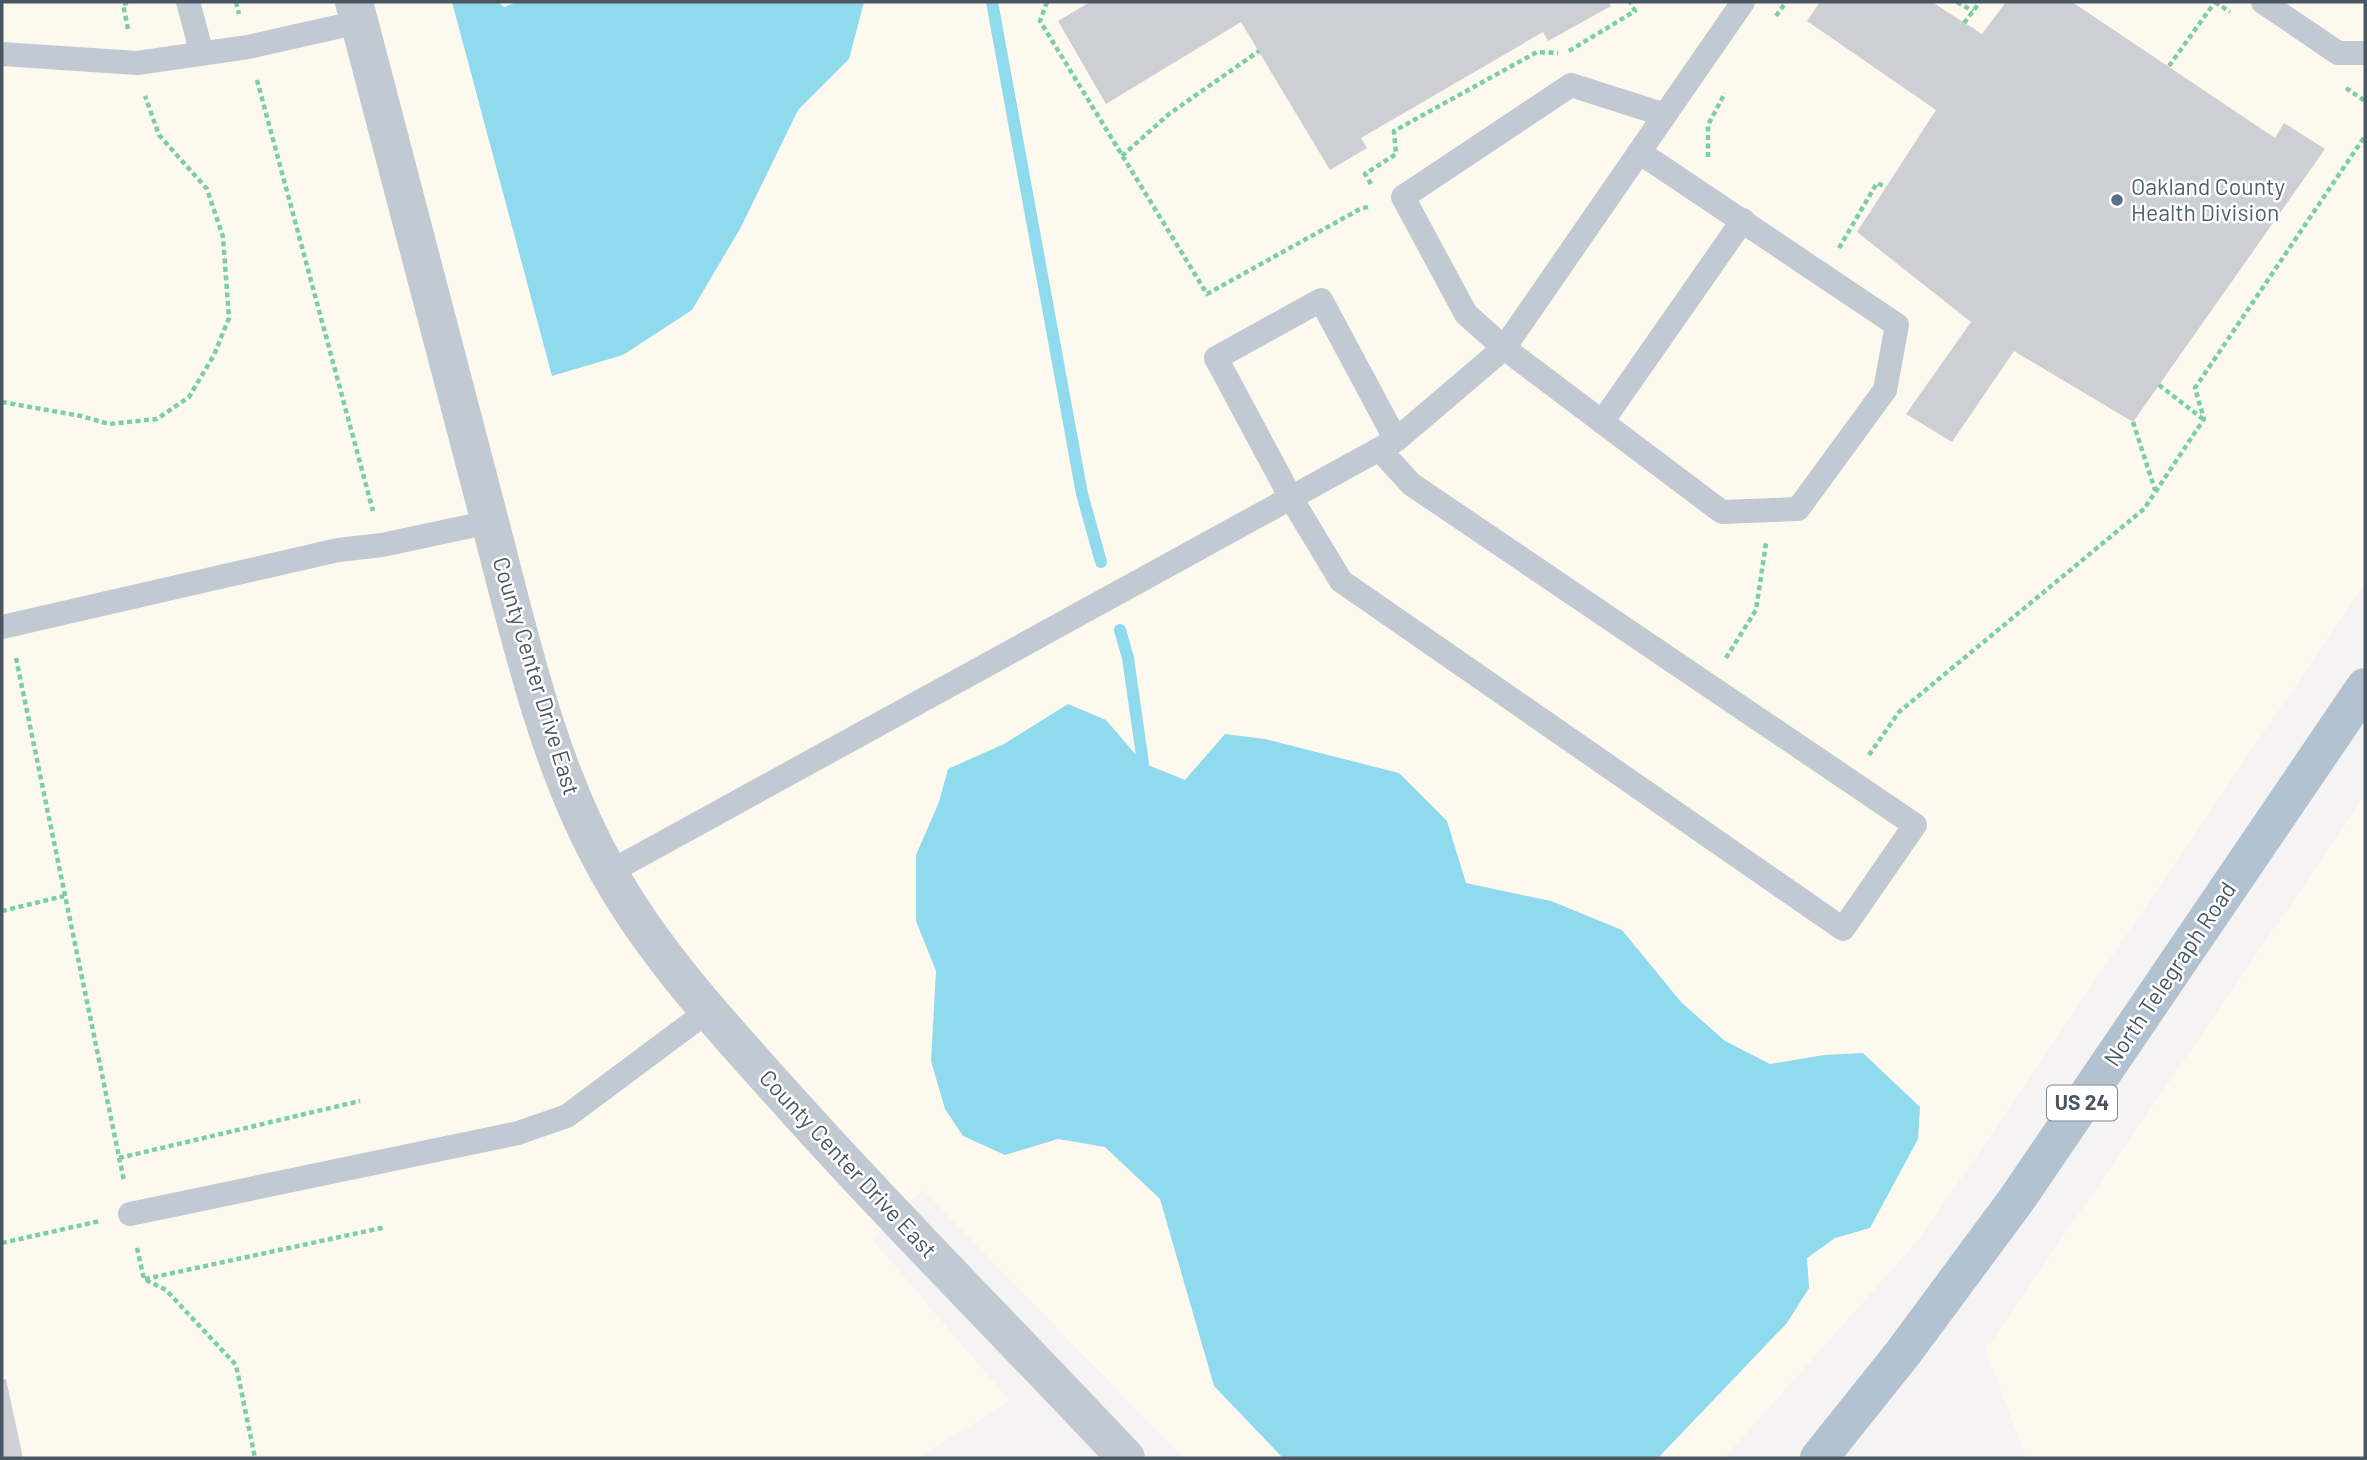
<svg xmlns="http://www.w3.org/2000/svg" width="2367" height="1460" font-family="Barlow,sans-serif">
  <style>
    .commercial { fill: #fdf9ef }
    .water { fill: #90daee }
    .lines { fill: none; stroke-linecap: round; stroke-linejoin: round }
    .stream { stroke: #90daee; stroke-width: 12 }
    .building { fill: #cdcfd5 }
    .path { stroke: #7ad0a6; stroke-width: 4.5; stroke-dasharray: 5 3.5; stroke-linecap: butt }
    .lane { stroke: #c1cad2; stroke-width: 24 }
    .street { stroke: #c1cad2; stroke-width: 38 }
    .primary { stroke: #b3c2d1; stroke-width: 38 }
    .service-dot { fill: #5c6f8a; stroke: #fff; stroke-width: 2.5 }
    .labels { text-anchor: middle; stroke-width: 5; stroke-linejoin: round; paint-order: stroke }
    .shield { fill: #fff; stroke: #808990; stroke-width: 2 }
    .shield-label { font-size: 21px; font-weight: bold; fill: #4a5661 }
    .service-label { font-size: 23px; fill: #4e5e75; stroke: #fff; text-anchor: start }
    .street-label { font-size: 23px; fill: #4a5661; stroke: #fff }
  </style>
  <rect width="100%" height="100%" fill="#f5f3f3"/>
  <path class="commercial" d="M 2,2 L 2365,2 L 2365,583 L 1922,1236 L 1724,1458 L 1183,1458 L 923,1190 L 872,1239 L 1010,1401 L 917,1458 L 2,1458 Z
    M 2365,796 L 2365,1458 L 2026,1458 L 1986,1349 Z"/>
  <path class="water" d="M 452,2 L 498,2 L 504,7 L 517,2 L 864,2 L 849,59 L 798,110 L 741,227 L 692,310 L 623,355 L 552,376 Z
    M 1068,704 L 1106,720 L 1143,763 L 1185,780 L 1225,734 L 1265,739 L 1399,773 L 1447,821 L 1466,883 L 1551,901 L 1622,930 L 1681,1002 L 1725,1041 L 1770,1064 L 1824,1055 L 1863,1053 L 1920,1107 L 1918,1139 L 1870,1228 L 1835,1238 L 1807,1258 L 1809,1288 L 1787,1323 L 1658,1458 L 1283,1458 L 1214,1386 L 1160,1199 L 1105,1147 L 1058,1139 L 1005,1155 L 963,1136 L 945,1109 L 931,1061 L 936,971 L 916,921 L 916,855 L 939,802 L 948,769 L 1004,744 Z"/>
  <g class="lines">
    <path class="stream" d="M 992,2 L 1082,494 L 1101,562
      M 1120,630 L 1128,658 L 1143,763"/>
  </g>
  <path class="building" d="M 1090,2 L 1609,2 L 1611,6 L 1548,41 L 1543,32 L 1361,138 L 1367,148 L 1330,170 L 1241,22 L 1106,104 L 1058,21 Z
    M 1820,2 L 1932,2 L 1982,34 L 2006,2 L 2072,2 L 2275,138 L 2284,123 L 2325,149 L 2133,422 L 2014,351 L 1952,442 L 1906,414 L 1971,322 L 1857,232 L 1936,110 L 1807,21 Z
    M 6,1379 L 23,1458 L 2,1458 L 2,1380 Z"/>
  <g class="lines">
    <path class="path" d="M 236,2 L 239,14
      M 1047,2 L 1040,21 L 1207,294 L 1360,209 L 1371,206
      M 1957,2 L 1973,11
      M 2215,2 L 2230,12
      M 1776,16 L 1786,2
      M 1964,23 L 1980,2
      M 128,29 L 123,4 L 131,2
      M 1569,51 L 1635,11 L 1630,2
      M 2169,66 L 2215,2
      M 257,80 L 373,511
      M 2346,88 L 2365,101
      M 1122,156 L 1169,114 L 1259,51
      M 1708,157 L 1708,125 L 1725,93
      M 1371,184 L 1365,174 L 1396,154 L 1394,131 L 1537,52 L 1558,53
      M 1839,248 L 1877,183 L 1886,187
      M 2159,385 L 2203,419
      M 2,402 L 81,416 L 109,424 L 157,419 L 189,397 L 214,355 L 229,318 L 223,237 L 207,189 L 159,135 L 145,96
      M 2133,422 L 2155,490
      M 16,658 L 124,1181
      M 1726,658 L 1756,610 L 1766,543
      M 1869,755 L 1899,712 L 2144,509 L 2204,419 L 2195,388 L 2365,136
      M 2,911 L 64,896
      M 119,1158 L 360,1101
      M 2,1243 L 100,1221
      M 137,1248 L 144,1279 L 166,1290 L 236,1365 L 255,1458
      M 145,1279 L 386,1227"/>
    <path class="lane" d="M 188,2 L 202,54
      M 2263,2 L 2338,53 L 2365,53
      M 2,54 L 137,63 L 248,47 L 359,22
      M 1639,152 L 1897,325 L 1885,390 L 1798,509 L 1722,512 L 1504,348 L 1466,314 L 1403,197 L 1571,85 L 1665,115
      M 1602,422 L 1743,220
      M 1380,450 L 1411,484 L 1915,825 L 1843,929 L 1341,581 L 1291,498 L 1216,358 L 1321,300 L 1396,440
      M 2,627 L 338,550 L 382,545 L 490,522
      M 608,873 L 1396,440 L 1504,348 L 1743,2
      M 130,1214 L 518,1133 L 567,1116 L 708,1011"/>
    <path class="street" d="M 354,2 C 398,169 441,336 485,503 C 518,627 545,761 609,873 C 654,953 716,1020 776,1087 C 889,1214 1010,1334 1126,1458"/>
    <path class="primary" d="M 1819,1458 L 1903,1353 L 2017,1199 L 2365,687"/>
  </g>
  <circle class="service-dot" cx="2117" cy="200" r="7"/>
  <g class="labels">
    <rect class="shield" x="2047" y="1085.5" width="70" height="35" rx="5"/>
    <g class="shield-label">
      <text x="2082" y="1110">US 24</text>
    </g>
    <g class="service-label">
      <text x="2131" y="195">Oakland County<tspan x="2131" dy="26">Health Division</tspan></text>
    </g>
    <g class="street-label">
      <text transform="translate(536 676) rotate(73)" y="8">County Center Drive East</text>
      <text transform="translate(2170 974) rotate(-56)" y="8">North Telegraph Road</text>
      <text transform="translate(848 1164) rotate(47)" y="8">County Center Drive East</text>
    </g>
  </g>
  <rect width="2367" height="1460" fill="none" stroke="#4a5661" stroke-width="7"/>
</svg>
